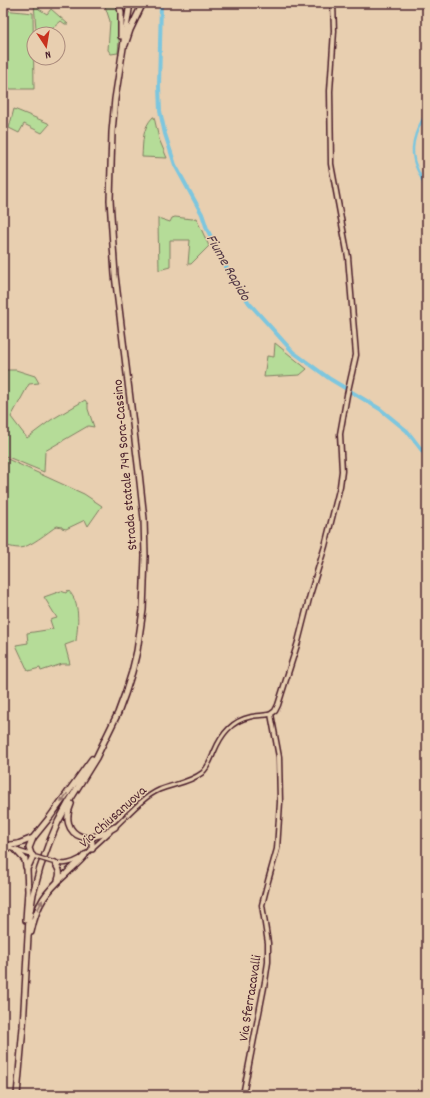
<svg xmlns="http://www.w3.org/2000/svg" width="430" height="1098" font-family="Dekko,sans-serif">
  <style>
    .green { fill: #b5dc98; stroke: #807e62 }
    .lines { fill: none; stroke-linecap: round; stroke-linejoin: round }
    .canal { stroke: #7dc6de; stroke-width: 2.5 }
    .river { stroke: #7dc6de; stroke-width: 4 }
    .minor-casing { stroke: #4a1f2b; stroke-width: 6 }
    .major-casing { stroke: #4a1f2b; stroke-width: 7 }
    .highway-casing { stroke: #4a1f2b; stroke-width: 8 }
    .minor { stroke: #e8cfb0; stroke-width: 3 }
    .major { stroke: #e8cfb0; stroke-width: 4 }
    .highway { stroke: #e8cfb0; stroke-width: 5 }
    .minor-bridge-casing { stroke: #4a1f2b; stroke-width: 6; stroke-linecap: butt }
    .minor-bridge { stroke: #e8cfb0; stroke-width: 3 }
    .oneway { fill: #99776e }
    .labels { text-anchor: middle; stroke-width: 3; stroke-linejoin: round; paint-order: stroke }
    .street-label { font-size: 14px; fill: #4a1f2b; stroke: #e8cfb0 }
    .water-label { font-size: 15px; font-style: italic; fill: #523846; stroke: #e8cfb0 }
  </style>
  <rect width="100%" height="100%" fill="#e8cfb0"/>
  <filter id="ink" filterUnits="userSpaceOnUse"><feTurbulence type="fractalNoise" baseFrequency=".025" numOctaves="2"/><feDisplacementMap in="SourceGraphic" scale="8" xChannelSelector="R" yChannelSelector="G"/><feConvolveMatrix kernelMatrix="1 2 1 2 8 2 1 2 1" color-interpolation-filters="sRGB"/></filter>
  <g filter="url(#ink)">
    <path class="green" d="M 34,3 L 42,3 L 39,9 L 47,14 L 51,9 L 68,24 L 65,24 L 61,21 L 46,34 L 39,34 L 36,29 Z
      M 104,3 L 118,3 L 120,28 L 118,53 L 111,54 L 108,50 L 110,21 Z
      M 3,10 L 33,13 L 34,89 L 3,89 Z
      M 14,109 L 48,123 L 49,125 L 42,133 L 24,124 L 19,133 L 9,128 Z
      M 153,117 L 154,117 L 159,139 L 167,158 L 142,157 C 143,142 142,128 153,117 Z
      M 175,217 L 192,219 L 196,218 L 209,246 L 191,264 L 188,264 L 190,240 L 170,240 L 170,267 L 159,270 L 158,223 L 158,218 L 170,222 L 172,218 Z
      M 275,343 L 307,369 L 300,375 L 264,377 L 267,356 L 274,357 Z
      M 3,370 L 16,370 L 35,376 L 39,383 L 29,384 L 11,417 L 27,438 L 51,420 L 85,400 L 88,404 L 88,409 L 94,427 L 88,426 L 45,451 L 44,472 L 3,455 L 3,396 L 6,394 L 3,390 Z
      M 3,457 L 84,494 L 102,506 L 88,526 L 85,520 L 66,529 L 62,528 L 62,527 L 57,526 C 48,532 29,548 19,548 C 14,548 8,546 3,545 Z
      M 68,590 C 81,603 78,624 76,641 L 65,645 L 70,664 L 62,664 L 41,671 L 40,668 L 28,671 L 16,645 L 28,643 L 27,633 L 53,629 L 50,620 L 57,618 L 44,597 L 61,591 L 66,593 Z"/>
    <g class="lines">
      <path class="canal" d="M 427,112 C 418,127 410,142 414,160 C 416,169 422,177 424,186 C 426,192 425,199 427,205"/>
      <path class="river" d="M 161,3 L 159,86 L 160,111 L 165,134 L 175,165 L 202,214 L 207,229 L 228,271 L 249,303 L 293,352 L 330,379 L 380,409 L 407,431 L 427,457"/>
      <g class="minor-casing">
        <path id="minor" d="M 114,828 C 127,816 143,797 159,790 C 173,784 189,783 202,773 C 208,768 211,759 214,752 C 221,735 231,721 250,717 C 257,715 264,716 271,714
          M 6,847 L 31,855
          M 85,855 L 110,832
          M 55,863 C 65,865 72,863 81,858"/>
      </g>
      <g class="major-casing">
        <path id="major" d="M 243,1095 L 265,982 L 268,962 L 268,943 L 262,905 L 268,881 L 277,849 L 280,802 L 279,757 L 271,714 L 275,711 L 278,705 L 298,642 L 310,595 L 325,546 L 340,486 L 342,471 L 340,434 L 347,395 L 356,355 L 348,257 L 331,164 L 330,91 L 334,31 L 333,3"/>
      </g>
      <g class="highway-casing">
        <path id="highway" d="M 119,3 L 121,13 L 121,36
          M 125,45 L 130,30 L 142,5
          M 71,804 C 65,817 67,832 82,837 C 85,838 88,837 91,840 C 93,842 92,846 92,849
          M 88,838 L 103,834 L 115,827
          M 3,846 L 18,844 L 33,838
          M 16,850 L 25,860 L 26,867
          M 55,863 C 59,869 61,873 58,880
          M 26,920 L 28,891 L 27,869 L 33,856 L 31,854 L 29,848 L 33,838 L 50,817 L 92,759
          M 31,932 C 37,903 46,892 67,873 C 73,867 80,862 85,855
          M 17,1095 L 23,1027 L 29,918 L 33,894 L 40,868 L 49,843 L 58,822 L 70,800 L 96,758 L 118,713 L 125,694 L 132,672 L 137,651 L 143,610 L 145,556 L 144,519 L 139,473 L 115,275 L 110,200 L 112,132 L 115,99 L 130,3"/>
      </g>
      <use href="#minor" class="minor"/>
      <use href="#major" class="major"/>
      <use href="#highway" class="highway"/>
      <g class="minor-bridge-casing">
        <path id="minor-bridge" d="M 36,857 L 52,862"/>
      </g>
      <use href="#minor-bridge" class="minor-bridge"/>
    </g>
    <defs><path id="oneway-solid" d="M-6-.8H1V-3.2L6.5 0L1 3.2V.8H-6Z"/></defs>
    <g class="oneway">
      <use href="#oneway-solid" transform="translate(64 798) rotate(125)"/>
      <use href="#oneway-solid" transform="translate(40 905) rotate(-64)"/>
    </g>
  </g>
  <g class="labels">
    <g class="street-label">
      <text transform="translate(124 465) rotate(-95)" y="5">Strada statale 749 Sora-Cassino</text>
      <text transform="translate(112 816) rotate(-42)" y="5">Via Chiusanuova</text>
      <text transform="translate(249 998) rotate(-81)" y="5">Via Sferracavalli</text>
    </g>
    <g class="water-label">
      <text transform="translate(229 267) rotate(60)" y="5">Fiume Rapido</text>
    </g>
  </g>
  <rect width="430" height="1098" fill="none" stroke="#e8cfb0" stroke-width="16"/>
  <rect x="8" y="8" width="414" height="1082" fill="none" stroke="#4a1f2b" stroke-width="1.5" filter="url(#ink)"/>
  <g transform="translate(46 46) rotate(168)"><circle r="19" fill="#e8cfb0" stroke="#a9897b"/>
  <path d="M0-3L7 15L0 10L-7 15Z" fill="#c8321e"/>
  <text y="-6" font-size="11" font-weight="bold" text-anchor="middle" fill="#4a1f2b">N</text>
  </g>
</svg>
